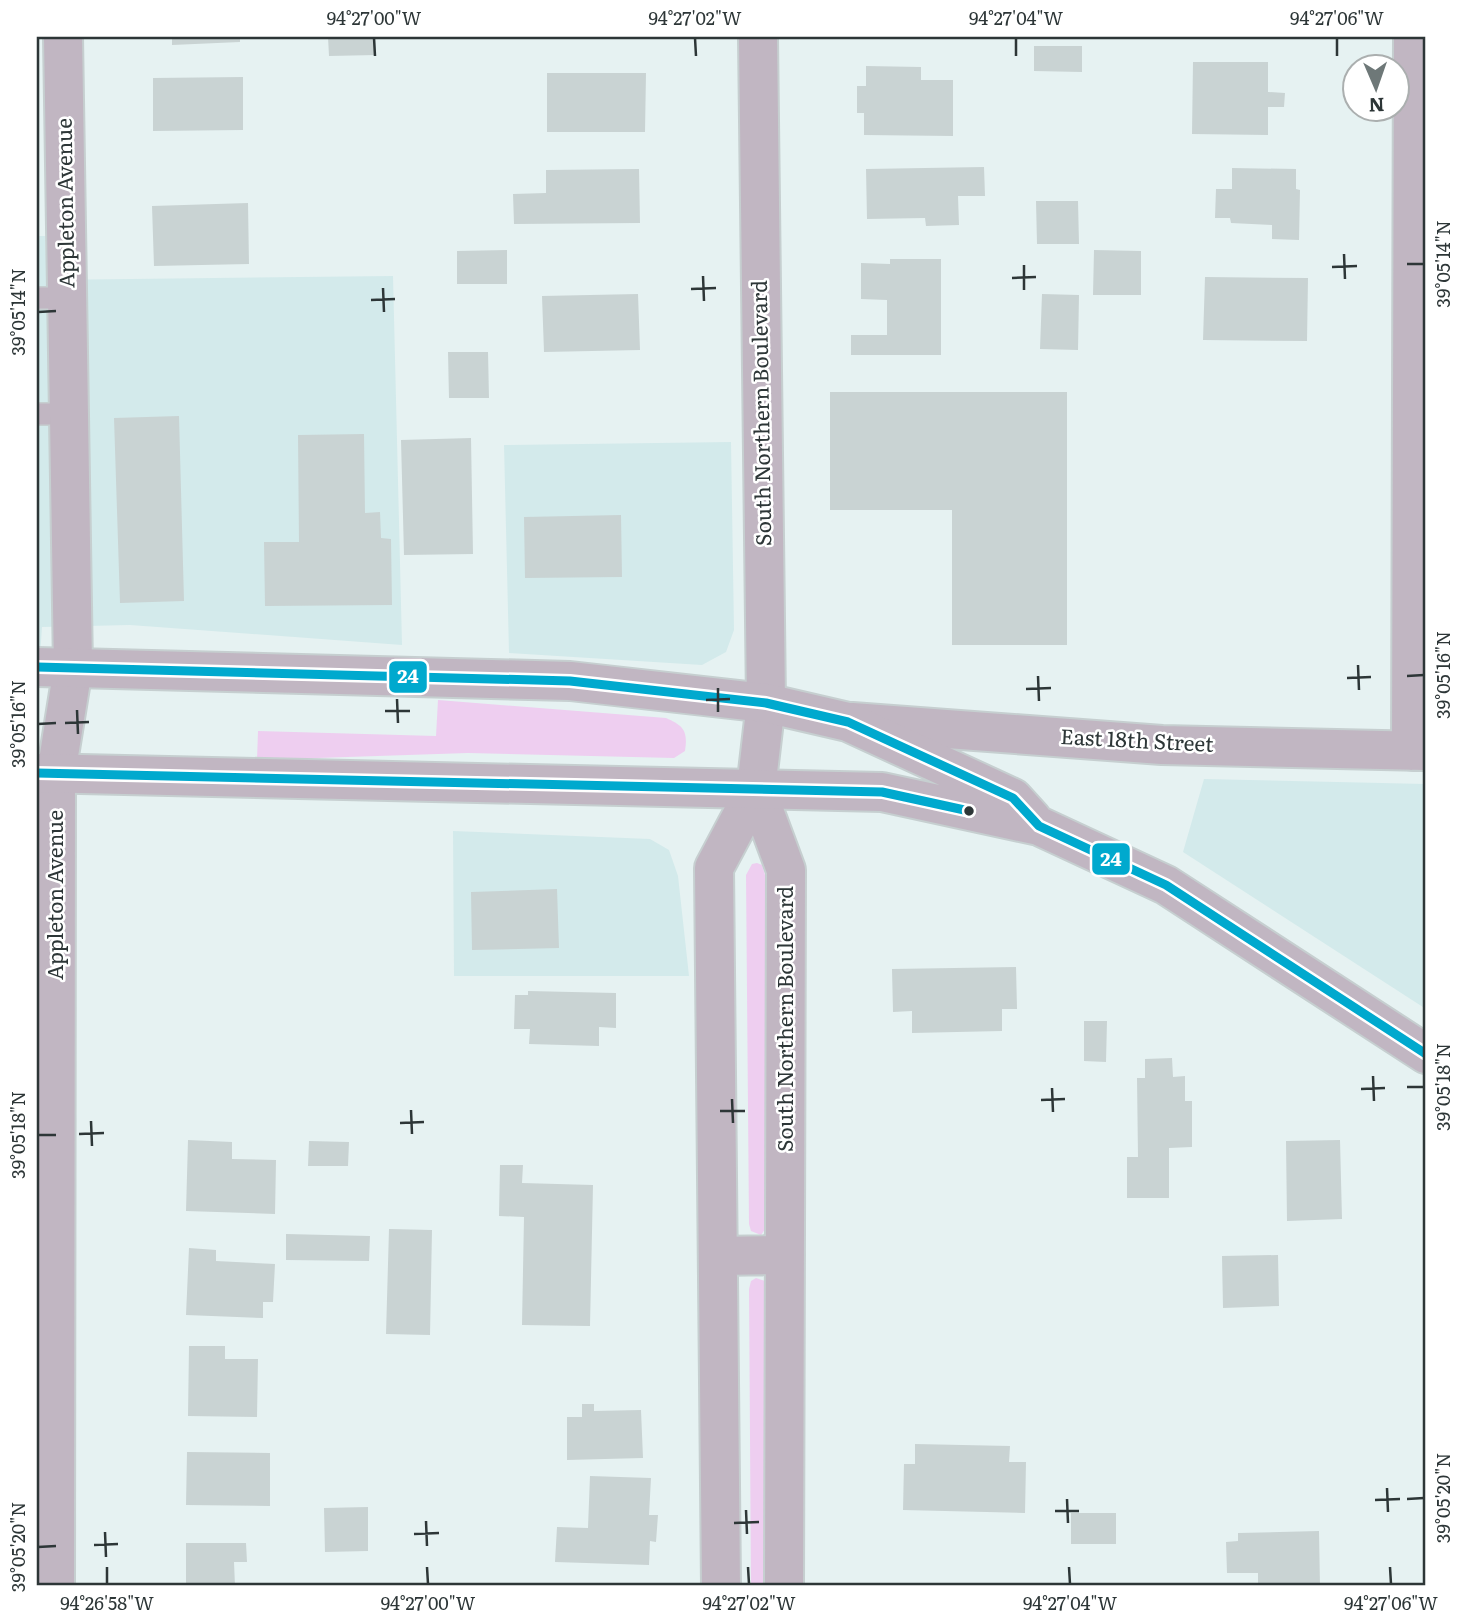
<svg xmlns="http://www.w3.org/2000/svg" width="1463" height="1623" font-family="Literata,serif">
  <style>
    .built { fill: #d3eaeb }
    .green { fill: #eecef0 }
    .building { fill: #c9d3d3 }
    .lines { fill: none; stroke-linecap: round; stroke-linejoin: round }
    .service-casing { stroke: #c6cfd0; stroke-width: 24 }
    .minor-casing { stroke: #c6cfd0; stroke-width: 42 }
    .tertiary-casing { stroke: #c6cfd0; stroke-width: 42 }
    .service { stroke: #c1b6c2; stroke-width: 21 }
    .minor { stroke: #c1b6c2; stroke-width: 38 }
    .tertiary { stroke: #c1b6c2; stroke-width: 38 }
    .bus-1-casing { stroke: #fff; stroke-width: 14 }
    .bus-1 { stroke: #00a9ce; stroke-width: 9 }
    .ticks { fill: none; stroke: #2d3637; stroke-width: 2.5 }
    .bus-dot { fill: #2d3637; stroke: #fff; stroke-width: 2.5 }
    .labels { text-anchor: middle; stroke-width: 5; stroke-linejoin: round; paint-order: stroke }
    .street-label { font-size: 21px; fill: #2d3637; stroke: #fff }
    .line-badge { stroke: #fff; stroke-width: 2.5 }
    .badge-label { font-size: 19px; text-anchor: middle; font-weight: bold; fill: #fff }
    .neatline { fill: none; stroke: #2d3637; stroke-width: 2.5 }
    .ticks-label { font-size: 18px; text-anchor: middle; fill: #2d3637 }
  </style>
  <rect width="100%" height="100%" fill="#e6f2f2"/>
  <path class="built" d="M 37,236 L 45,236 L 47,280 L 393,276 L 402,645 L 130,625 L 42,627 L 37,698 Z
    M 731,442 L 734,630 L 726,652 L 702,665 L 509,653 L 504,445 Z
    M 1204,779 L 1426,784 L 1426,1009 L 1183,852 Z
    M 453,831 L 650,839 L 669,850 L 678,876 L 689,976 L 454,976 Z"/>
  <path class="green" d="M 438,700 L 666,718 C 684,726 688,731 685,751 L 674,758 L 468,753 L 257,760 L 258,731 L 436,736 Z
    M 757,863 L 762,865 L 765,875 L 768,1225 L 761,1235 L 751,1231 L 749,1224 L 746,875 L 752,864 Z
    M 756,1278 L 765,1281 L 768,1287 L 770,1586 L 751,1586 L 749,1289 L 751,1281 Z"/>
  <path class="building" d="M 172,37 L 240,37 L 240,42 L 172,45 Z
    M 328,37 L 375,37 L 376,55 L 329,56 Z
    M 459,37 L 499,37 L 499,39 L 459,39 Z
    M 1034,46 L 1082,46 L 1082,72 L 1034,71 Z
    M 1193,62 L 1268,62 L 1268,92 L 1285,93 L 1284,107 L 1268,107 L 1268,135 L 1192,134 Z
    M 866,66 L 921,67 L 921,80 L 953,80 L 953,136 L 864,135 L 864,113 L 857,113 L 857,86 L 866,86 Z
    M 547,73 L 646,73 L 645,132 L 547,132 Z
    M 243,77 L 243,130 L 153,131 L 153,78 Z
    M 984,167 L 985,196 L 958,196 L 959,225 L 926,226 L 925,218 L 867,219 L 866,169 Z
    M 1232,168 L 1296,169 L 1296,189 L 1300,190 L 1299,240 L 1272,239 L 1272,225 L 1231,223 L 1230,218 L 1215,218 L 1216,189 L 1232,189 Z
    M 639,169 L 640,223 L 514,224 L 513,194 L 546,193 L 546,170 Z
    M 1036,201 L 1078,201 L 1079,244 L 1037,244 Z
    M 248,203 L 249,264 L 154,266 L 152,206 Z
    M 507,250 L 507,284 L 457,284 L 457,251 Z
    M 1094,250 L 1141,251 L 1141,295 L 1093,295 Z
    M 890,259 L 941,259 L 941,355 L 851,355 L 851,335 L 887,335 L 887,300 L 861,299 L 861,263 L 890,264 Z
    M 1205,277 L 1308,278 L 1307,341 L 1203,340 Z
    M 638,294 L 640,350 L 544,352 L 542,296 Z
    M 1042,294 L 1079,295 L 1078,350 L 1040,349 Z
    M 448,352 L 488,352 L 489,398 L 449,398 Z
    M 830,392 L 1067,392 L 1067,645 L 952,645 L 952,510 L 830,510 Z
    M 179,416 L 184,601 L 120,603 L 114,418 Z
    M 364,434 L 365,513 L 380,512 L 381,538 L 391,539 L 392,605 L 265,606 L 264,542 L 299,542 L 298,435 Z
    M 471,438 L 473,554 L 404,555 L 401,440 Z
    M 621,515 L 622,577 L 525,578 L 524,517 Z
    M 557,889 L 559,948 L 472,950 L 471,892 Z
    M 1016,967 L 1017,1009 L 1002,1009 L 1002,1031 L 912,1033 L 912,1011 L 893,1012 L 892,969 Z
    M 528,991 L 616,993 L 616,1028 L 599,1027 L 599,1046 L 529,1044 L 530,1029 L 514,1029 L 515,995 L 528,995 Z
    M 1084,1021 L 1107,1021 L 1106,1062 L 1084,1061 Z
    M 1172,1058 L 1173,1077 L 1185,1076 L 1185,1101 L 1192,1101 L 1192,1147 L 1169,1148 L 1169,1198 L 1127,1198 L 1127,1157 L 1138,1157 L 1137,1078 L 1145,1078 L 1145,1059 Z
    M 188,1140 L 232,1142 L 232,1159 L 276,1160 L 275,1214 L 186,1211 Z
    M 1340,1140 L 1342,1219 L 1287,1221 L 1286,1141 Z
    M 309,1141 L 349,1142 L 348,1166 L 308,1166 Z
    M 500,1165 L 523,1165 L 522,1183 L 593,1185 L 590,1326 L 522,1325 L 524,1217 L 499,1216 Z
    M 389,1229 L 432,1230 L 430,1335 L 386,1334 Z
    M 286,1234 L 370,1236 L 369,1261 L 286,1260 Z
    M 189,1248 L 216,1250 L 216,1261 L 275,1264 L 273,1302 L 263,1302 L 263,1318 L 186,1315 Z
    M 1278,1255 L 1279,1306 L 1223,1308 L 1222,1256 Z
    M 189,1346 L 225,1346 L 225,1359 L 258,1359 L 257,1417 L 188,1416 Z
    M 582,1404 L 594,1404 L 594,1411 L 641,1410 L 643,1458 L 567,1460 L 567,1417 L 582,1417 Z
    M 915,1444 L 1010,1446 L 1009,1462 L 1026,1462 L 1025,1513 L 903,1510 L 904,1464 L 915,1464 Z
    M 187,1452 L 270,1453 L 270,1506 L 186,1505 Z
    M 590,1476 L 651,1478 L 649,1515 L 658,1515 L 656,1542 L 650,1541 L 649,1565 L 555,1562 L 557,1527 L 588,1528 Z
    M 368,1507 L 368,1551 L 325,1552 L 324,1508 Z
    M 1071,1513 L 1116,1513 L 1116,1544 L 1071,1544 Z
    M 1319,1531 L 1320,1586 L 1258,1586 L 1258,1573 L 1227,1573 L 1226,1542 L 1238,1541 L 1238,1533 Z
    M 186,1543 L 246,1543 L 247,1562 L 234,1562 L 235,1586 L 186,1586 Z"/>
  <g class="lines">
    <g class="service-casing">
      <path id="service" d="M 37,298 L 67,298
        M 37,414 L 69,414"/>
    </g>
    <g class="minor-casing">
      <path id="minor" d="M 852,722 L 1162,745 L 1426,751
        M 1411,751 L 1413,37
        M 756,789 L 786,870 L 784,1586
        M 718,1256 L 785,1255
        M 55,1586 L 56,774 L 73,668 L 63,37
        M 721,1586 L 714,868 L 756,789 L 766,703 L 758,37"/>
    </g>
    <g class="tertiary-casing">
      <path id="tertiary" d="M 37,667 L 570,681 L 766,703 L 848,722 L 1013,798 L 1032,819
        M 37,773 L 882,792 L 1039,826 L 1166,885 L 1426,1054"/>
    </g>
    <use href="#service" class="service"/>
    <use href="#minor" class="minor"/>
    <use href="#tertiary" class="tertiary"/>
    <g class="bus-1-casing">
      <path id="bus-1" d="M 37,667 L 570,681 L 766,703 L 848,722 L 1013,798 L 1039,826 L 1166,885 L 1426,1054
        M 37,773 L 882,792 L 969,811"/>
    </g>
    <use href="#bus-1" class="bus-1"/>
  </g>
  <path class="ticks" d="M 374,38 L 375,56M 695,38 L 696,56M 1016,38 L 1016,56M 1337,38 L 1337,56M 1344,254 L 1345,279M 1407,264 L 1424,264M 1024,265 L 1024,290M 1332,267 L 1357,266M 703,276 L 704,301M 1012,278 L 1036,277M 383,288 L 384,312M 691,289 L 716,288M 371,300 L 395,299M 38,312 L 56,311M 1358,665 L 1359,690M 1038,676 L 1039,701M 1407,676 L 1424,675M 1347,678 L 1371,677M 718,688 L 718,712M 1026,689 L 1051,688M 397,699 L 398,723M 706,700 L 730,699M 77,710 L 78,734M 385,711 L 410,711M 65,723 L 89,722M 38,724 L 56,723M 1373,1076 L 1374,1101M 1407,1087 L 1424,1087M 1052,1088 L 1053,1112M 1361,1089 L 1385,1088M 732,1099 L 733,1123M 1041,1100 L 1065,1099M 411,1110 L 412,1134M 720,1111 L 745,1111M 91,1121 L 92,1146M 400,1123 L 424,1122M 79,1134 L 104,1133M 38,1135 L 56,1135M 1387,1488 L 1388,1512M 1067,1499 L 1068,1523M 1407,1499 L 1424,1498M 1375,1500 L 1400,1499M 746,1510 L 747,1534M 1055,1511 L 1079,1511M 426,1521 L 427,1546M 734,1523 L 759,1522M 105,1532 L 106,1557M 414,1534 L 439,1533M 94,1545 L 118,1544M 38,1547 L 56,1546M 107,1567 L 107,1584M 427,1567 L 428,1584M 748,1567 L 749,1584M 1069,1567 L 1070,1584M 1390,1567 L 1391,1584"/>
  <circle class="bus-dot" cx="969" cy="811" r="6"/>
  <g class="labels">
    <g class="street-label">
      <text transform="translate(66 203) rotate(-91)" y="7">Appleton Avenue</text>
      <text transform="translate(762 413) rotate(-91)" y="7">South Northern Boulevard</text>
      <text transform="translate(1137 741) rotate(3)" y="7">East 18th Street</text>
      <text transform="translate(56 895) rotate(-90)" y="7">Appleton Avenue</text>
      <text transform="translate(786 1019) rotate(-90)" y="7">South Northern Boulevard</text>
    </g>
  </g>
  <g class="line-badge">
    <rect x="388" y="660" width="40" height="34" rx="7" fill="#00a9ce"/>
    <rect x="1091" y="842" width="40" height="34" rx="7" fill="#00a9ce"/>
  </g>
  <g class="badge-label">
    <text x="408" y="683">24</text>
    <text x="1111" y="866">24</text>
  </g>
  <rect width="1463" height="1623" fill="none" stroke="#ffffff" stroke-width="77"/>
  <g transform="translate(1376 88) rotate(178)"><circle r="33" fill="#ffffff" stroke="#abafaf" stroke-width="2"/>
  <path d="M0-5L12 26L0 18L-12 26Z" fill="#6e7878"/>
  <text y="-10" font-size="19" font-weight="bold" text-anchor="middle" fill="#2d3637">N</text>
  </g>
  <rect x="38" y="38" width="1386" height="1546" class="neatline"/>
  <g class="ticks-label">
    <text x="374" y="25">94°27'00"W</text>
    <text x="695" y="25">94°27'02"W</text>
    <text x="1016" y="25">94°27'04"W</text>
    <text x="1337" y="25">94°27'06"W</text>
    <text transform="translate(1444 264) rotate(-90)" y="6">39°05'14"N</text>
    <text transform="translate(19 312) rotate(-90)" y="6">39°05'14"N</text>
    <text transform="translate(1444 675) rotate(-90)" y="6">39°05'16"N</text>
    <text transform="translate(19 724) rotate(-90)" y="6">39°05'16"N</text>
    <text transform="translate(1444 1087) rotate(-90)" y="6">39°05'18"N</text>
    <text transform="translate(19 1135) rotate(-90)" y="6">39°05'18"N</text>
    <text transform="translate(1444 1498) rotate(-90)" y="6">39°05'20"N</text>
    <text transform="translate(19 1547) rotate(-90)" y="6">39°05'20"N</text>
    <text x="107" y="1610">94°26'58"W</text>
    <text x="428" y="1610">94°27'00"W</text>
    <text x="749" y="1610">94°27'02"W</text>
    <text x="1070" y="1610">94°27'04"W</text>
    <text x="1391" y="1610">94°27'06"W</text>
  </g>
</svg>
